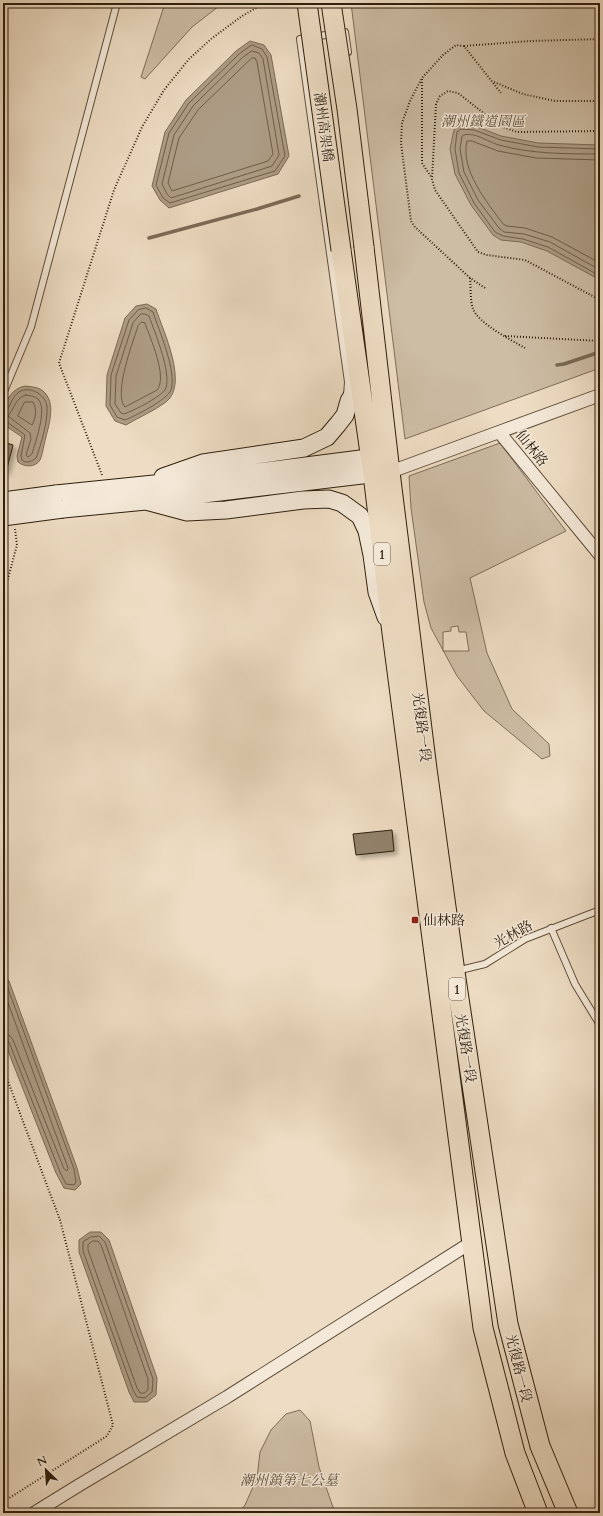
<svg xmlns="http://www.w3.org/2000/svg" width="603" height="1516" font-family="Cardo,'Noto Serif TC',serif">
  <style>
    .green { fill: #cdbda5; stroke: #7e6e58; fill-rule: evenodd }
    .water { fill: #ad9c85; stroke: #7a6a55 }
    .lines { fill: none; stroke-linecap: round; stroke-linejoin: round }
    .shore { stroke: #6e5e48; stroke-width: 1 }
    .stream { stroke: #7a6a55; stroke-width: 3.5 }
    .building { fill: #92826c; stroke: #2e1f0c; filter: url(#shadow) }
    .lane-casing { stroke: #5e4e3a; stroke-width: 8 }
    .street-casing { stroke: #5e4e3a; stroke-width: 14 }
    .secondary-casing { stroke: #2e1f0c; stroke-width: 19 }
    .primary-casing { stroke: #2e1f0c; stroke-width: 21 }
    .path { stroke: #2e1f0c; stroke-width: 2; stroke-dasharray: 1 2; stroke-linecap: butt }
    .lane { stroke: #f4e9d9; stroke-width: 6 }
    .street { stroke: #f4e9d9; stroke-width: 12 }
    .secondary { stroke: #f4e9d9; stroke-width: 17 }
    .primary { stroke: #eeddc4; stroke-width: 19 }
    .secondary-bridge-casing { stroke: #2e1f0c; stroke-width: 19; stroke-linecap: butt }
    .primary-bridge-casing { stroke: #2e1f0c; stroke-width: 21; stroke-linecap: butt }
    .secondary-bridge { stroke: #f4e9d9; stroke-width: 17 }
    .primary-bridge { stroke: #eeddc4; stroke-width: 19 }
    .poi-dot { fill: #8f2418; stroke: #f4e9d9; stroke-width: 1.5 }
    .labels { text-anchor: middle; stroke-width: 3; stroke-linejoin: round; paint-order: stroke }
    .shield { fill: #f4e9d9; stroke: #695c4a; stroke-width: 1 }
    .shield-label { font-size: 13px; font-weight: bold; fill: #2e1f0c }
    .park-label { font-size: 14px; font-style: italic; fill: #5e4e3a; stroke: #f4e9d9 }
    .street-label { font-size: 14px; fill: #2e1f0c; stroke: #f4e9d9 }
    .poi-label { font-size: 14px; fill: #2e1f0c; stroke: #f4e9d9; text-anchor: start }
  </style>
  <defs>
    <filter id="shadow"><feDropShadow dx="3.5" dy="3.5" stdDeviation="2" flood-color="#0004"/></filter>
  </defs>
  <rect width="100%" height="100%" fill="#eeddc4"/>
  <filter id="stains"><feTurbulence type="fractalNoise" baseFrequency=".005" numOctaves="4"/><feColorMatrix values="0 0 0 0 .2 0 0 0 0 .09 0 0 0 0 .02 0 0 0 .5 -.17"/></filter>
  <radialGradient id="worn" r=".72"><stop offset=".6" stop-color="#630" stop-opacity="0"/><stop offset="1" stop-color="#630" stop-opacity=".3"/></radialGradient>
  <path class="green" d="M 165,3 L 223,3 L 192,27 L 145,79 L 141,77 Z
    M 351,3 L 600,3 L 600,368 L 405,439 Z
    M 500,443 L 566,531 L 470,578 L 487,653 L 512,709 L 549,744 L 550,756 L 542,759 L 484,711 L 457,676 L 431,628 L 424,602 L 411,508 L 409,476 ZM 458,626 L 459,632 L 466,632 L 469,651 L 443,651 L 443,632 L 451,631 L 451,627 Z
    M 300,1410 L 310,1421 L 319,1467 L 335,1513 L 238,1513 L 245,1505 L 257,1478 L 260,1452 L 271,1430 L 286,1414 Z"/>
  <path class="water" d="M 250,41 L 264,45 L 271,55 L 289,156 L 278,174 L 169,208 L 160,200 L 152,186 L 165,132 L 186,100 L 236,51 Z
    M 459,125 L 475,126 L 501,136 L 538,143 L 600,145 L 600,280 L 547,251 L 521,242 L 501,240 L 493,235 L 471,205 L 455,174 L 450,149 L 454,130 Z
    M 147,304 L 156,309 C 163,331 189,384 166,402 C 154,411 139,417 126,425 L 115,421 L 106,406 L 107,375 L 125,318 L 136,306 Z
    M 25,386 C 33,387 40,387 45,393 C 57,406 47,430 44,445 C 43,449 42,456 40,460 C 35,468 24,467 18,462 L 17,456 L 22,437 L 3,424 C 3,408 7,390 25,386 Z
    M 3,974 L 9,981 L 77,1168 L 81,1184 L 75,1190 L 64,1188 L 56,1173 L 3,1038 Z
    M 90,1232 L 101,1232 L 109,1240 L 157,1378 L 156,1395 L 147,1402 L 134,1402 L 129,1392 L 79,1252 L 79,1240 Z"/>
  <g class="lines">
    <path class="shore" d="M 252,45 L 262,49 L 267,57 L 285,156 L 275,171 L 170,203 L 163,198 L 156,185 L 169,133 L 189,103 L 239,54 Z
      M 252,51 L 259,53 L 263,59 L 279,155 L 272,166 L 171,198 L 167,194 L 162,184 L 174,135 L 193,106 L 242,58 Z
      M 252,58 L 255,58 L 257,62 L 273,154 L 268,161 L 172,191 L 168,183 L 179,138 L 198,110 Z
      M 600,149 L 538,147 L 501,140 L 474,130 L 461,129 L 457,132 L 455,149 L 459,173 L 474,203 L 495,232 L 503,236 L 523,239 L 548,247 L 600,276
      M 600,154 C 567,154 531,154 499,145 C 488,142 472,130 462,136 L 460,149 L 464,172 L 478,200 L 499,228 L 504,232 L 524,234 L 550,242 L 600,270
      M 600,160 L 536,158 L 498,151 L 472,141 L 467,141 C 460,170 487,202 503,224 L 507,226 L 525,228 L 552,237 L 600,263
      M 146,308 L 153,312 C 159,331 177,371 171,390 C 167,400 135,416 125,420 L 117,417 L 110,405 L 111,375 L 129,320 L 138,310 Z
      M 141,314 L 145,314 L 149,316 C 155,333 171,371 166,388 C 163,396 133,411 124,414 L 121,413 L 115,404 L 116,376 L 133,323 Z
      M 142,322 L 145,323 C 150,338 168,377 157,390 L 125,407 C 113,394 133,342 138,326 Z
      M 26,395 C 30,396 35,396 38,399 C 48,409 35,442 32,454 L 28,457 L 26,455 L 31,439 L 30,433 L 8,416 C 14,409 16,397 26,395 Z
      M 25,402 L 33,402 C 37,409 36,418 32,425 L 18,416 Z
      M 3,411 L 8,409 C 11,403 13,396 19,392 C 30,385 46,395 47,407 C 48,421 41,445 36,458 C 32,461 27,464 22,460 L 21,456 L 25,435 L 7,422 L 3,421
      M 3,980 L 6,983 L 74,1169 L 76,1182 L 74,1185 L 66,1184 L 60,1172 L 9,1042 L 6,1039 L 3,1039
      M 3,989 L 68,1168 L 67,1171 L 64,1169 L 13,1040 L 9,1035 L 3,1034
      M 91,1237 L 99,1236 L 105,1242 L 153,1379 L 152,1392 L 145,1398 L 137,1397 L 133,1390 L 83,1251 L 83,1242 Z
      M 93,1241 L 98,1241 L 101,1245 L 148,1379 L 148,1390 L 144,1393 L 140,1393 L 137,1388 L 88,1250 L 88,1245 Z"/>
    <path class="stream" d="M 149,238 L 257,209 L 299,196
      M 557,365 L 564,364 L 600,352"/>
  </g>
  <path class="building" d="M 3,442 L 13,445 L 6,472 L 3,471 Z
    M 392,830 L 394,851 L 356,855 L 353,834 Z"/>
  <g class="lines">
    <g class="lane-casing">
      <path id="lane" d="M 3,394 L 31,327 L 117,3
        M 347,395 L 348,382 L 300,39 L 345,32 L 348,52
        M 551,928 L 575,984 L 600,1025
        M 456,971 L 485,964 L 525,939 L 600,910"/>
    </g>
    <g class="street-casing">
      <path id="street" d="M 499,432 L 600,395
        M 390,472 L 499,432 L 600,555
        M 34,1513 L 81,1484 L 227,1397 L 472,1242"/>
    </g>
    <g class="secondary-casing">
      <path id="secondary" d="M 163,477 L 203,463 L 304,448 L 327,437 L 338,424 L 345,415 L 349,401 L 360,383
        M 56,494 L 203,479 L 384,456
        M 146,501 L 187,512 L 226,510 L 303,500 L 329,499 L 342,503 L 360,516 L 367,531 L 372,555 L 377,592 L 386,617
        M 63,509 L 146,501 L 387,472"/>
    </g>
    <g class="primary-casing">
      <path id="primary" d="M 364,247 L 390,472 L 427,769 L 455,972 L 508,1324 L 540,1446 L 568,1513
        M 341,250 L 373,474 L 392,633 L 483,1328 L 515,1453 L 538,1513"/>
    </g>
    <path class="path" d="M 464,46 L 530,41 L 600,39
      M 422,79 L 422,163 L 432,178
      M 494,82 L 523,94 L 555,101 L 600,101
      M 600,131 L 517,132 L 500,126 L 458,93 L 448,91 L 440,96 L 436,104 L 432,179 L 435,190 L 478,252 L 487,255 L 525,260 L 600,300
      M 470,278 C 471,288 470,300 473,309 C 478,323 511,340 525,348
      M 485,288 L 470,278 L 415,227 L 411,221 L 401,143 L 402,123 L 410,101 L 422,78 L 443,55 L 456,45 L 464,46 L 501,93
      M 505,336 L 600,341
      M 102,475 L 59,363 L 114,190 L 142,127 L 164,90 L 189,59 L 211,39 L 242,16 L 265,3
      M 3,597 L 17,545 L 15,529
      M 3,1068 L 60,1220 L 113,1425 L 107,1436 L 3,1502"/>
    <use href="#lane" class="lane"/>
    <use href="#street" class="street"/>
    <use href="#secondary" class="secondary"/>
    <use href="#primary" class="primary"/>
    <g class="secondary-bridge-casing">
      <path id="secondary-bridge" d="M 3,501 L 56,494
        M 3,517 L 63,509"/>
    </g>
    <g class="primary-bridge-casing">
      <path id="primary-bridge" d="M 307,3 L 341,250
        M 331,3 L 347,109 L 364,247"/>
    </g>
    <use href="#secondary-bridge" class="secondary-bridge"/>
    <use href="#primary-bridge" class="primary-bridge"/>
  </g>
  <rect class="poi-dot" x="411" y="916" width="8" height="8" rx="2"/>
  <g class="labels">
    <g class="shield">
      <rect x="374" y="543" width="16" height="22" rx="3"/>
      <rect x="449" y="978" width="16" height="22" rx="3"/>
    </g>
    <g class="shield-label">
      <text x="382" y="559">1</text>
      <text x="457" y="994">1</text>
    </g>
    <g class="park-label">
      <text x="483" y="126">潮州鐵道園區</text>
      <text x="289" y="1485">潮州鎮第七公墓</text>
    </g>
    <g class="street-label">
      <text transform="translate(324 127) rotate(82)" y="5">潮州高架橋</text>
      <text transform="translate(532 448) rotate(51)" y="5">仙林路</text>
      <text transform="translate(422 727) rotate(83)" y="5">光復路一段</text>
      <text transform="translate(513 934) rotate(-29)" y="5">光林路</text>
      <text transform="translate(466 1048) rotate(81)" y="5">光復路一段</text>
      <text transform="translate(519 1368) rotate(76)" y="5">光復路一段</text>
    </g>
    <g class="poi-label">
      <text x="423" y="925">仙林路</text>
    </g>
  </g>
  <rect width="603" height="1516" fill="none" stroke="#eeddc4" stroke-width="16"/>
  <rect x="4" y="4" width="595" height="1508" fill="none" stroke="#2e1f0c" stroke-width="2"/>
  <rect x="8" y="8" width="587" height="1500" fill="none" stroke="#2e1f0c"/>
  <g transform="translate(46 1470) rotate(335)" stroke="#f4e9d9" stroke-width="3" paint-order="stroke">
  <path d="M0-3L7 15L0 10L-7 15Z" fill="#2e1f0c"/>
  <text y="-6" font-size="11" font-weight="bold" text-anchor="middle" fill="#2e1f0c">N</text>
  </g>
  <rect width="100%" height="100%" filter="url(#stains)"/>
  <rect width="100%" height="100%" fill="url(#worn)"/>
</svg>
